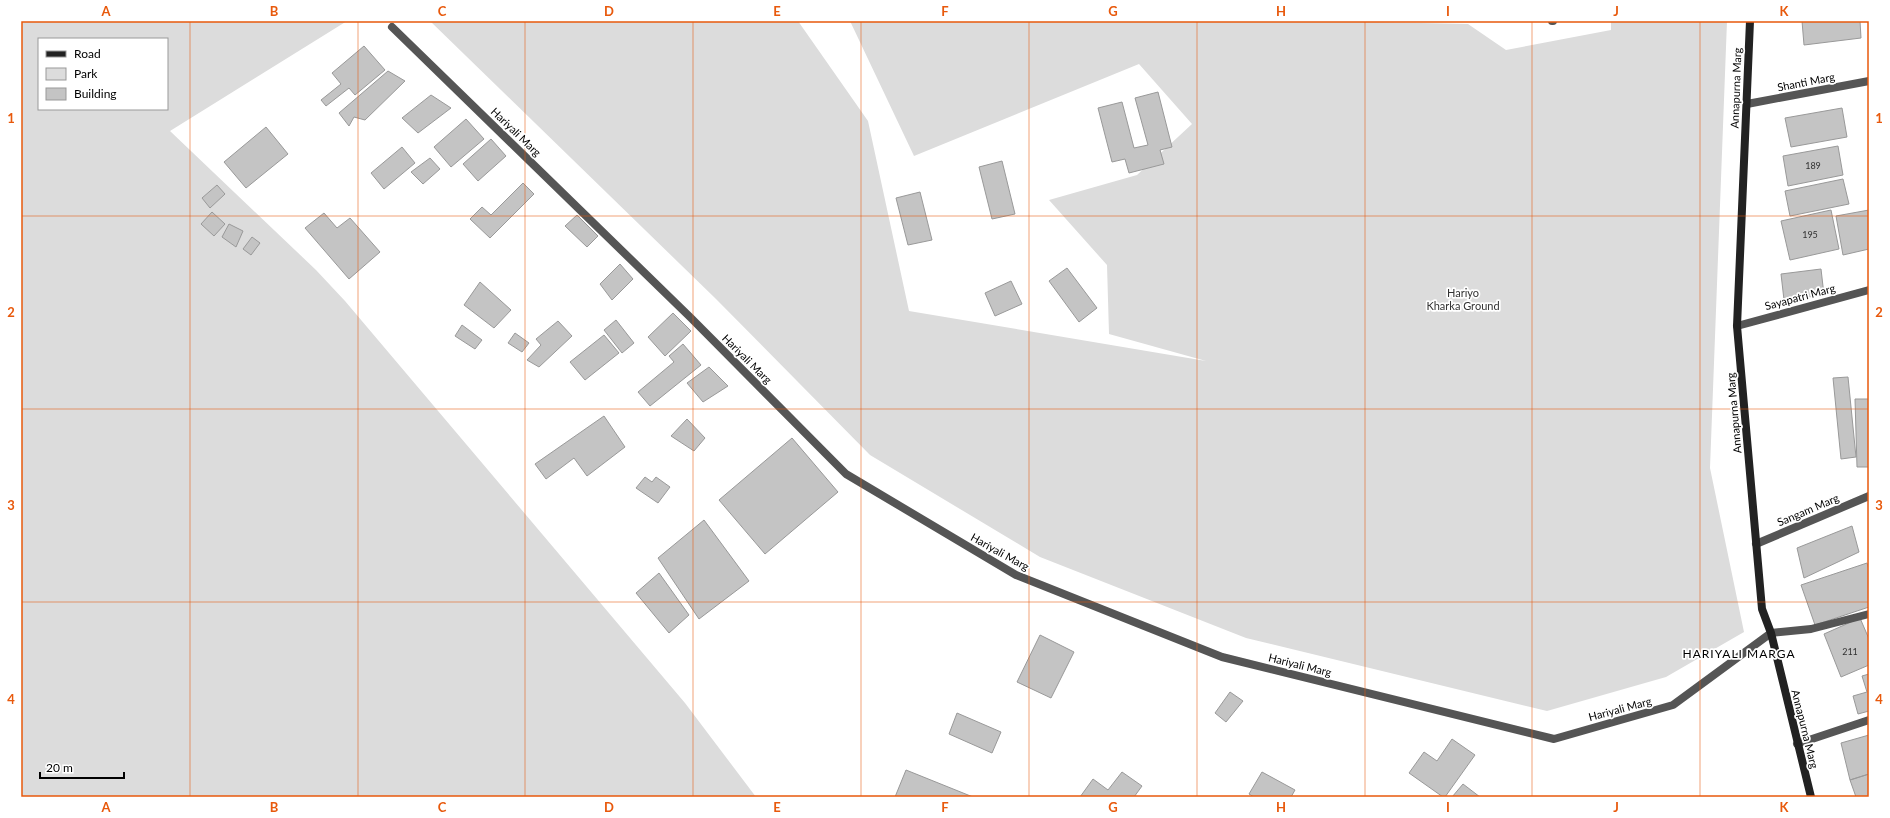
<svg xmlns="http://www.w3.org/2000/svg" width="1890" height="818" font-family="Lato,sans-serif">
  <style>
    .green { fill: #dcdcdc; fill-rule: evenodd }
    .building { fill: #c4c4c4; stroke: #999 }
    .lines { fill: none; stroke-linecap: round; stroke-linejoin: round }
    .service { stroke: #555; stroke-width: 8 }
    .minor { stroke: #555; stroke-width: 8 }
    .secondary { stroke: #222; stroke-width: 8 }
    .grid { fill: none; stroke: #e8590c; stroke-width: 1; stroke-opacity: 0.55 }
    .labels { text-anchor: middle; stroke-width: 3.5; stroke-linejoin: round; paint-order: stroke }
    .number-label { font-size: 9px; fill: #313131 }
    .street-label { font-size: 11px; fill: #000; stroke: #fff }
    .park-label { font-size: 11px; fill: #333; stroke: #fff }
    .neighbourhood-label { font-size: 12px; letter-spacing: 1px; fill: #000; stroke: #fff }
    .neatline { fill: none; stroke: #e8590c; stroke-width: 1.5 }
    .grid-label { font-size: 13px; text-anchor: middle; font-weight: bold; fill: #e8590c }
  </style>
  <rect width="100%" height="100%" fill="#fff"/>
  <path class="green" d="M 21,21 L 347,21 L 170,131 L 316,270 L 345,301 L 685,703 L 756,797 L 21,797 ZM 39,39 L 167,39 L 167,109 L 39,109 Z
    M 430,21 L 798,21 L 868,121 L 909,311 L 1206,361 L 1109,334 L 1107,265 L 1049,200 L 1137,175 L 1192,124 L 1139,64 L 914,156 L 850,21 L 1326,21 L 1468,24 L 1506,50 L 1611,30 L 1611,21 L 1727,21 L 1710,468 L 1744,632 L 1666,677 L 1547,711 L 1246,638 L 1040,557 L 870,455 L 716,299 Z"/>
  <path class="building" d="M 1802,21 L 1860,21 L 1861,38 L 1804,45 Z
    M 364,46 L 385,70 L 355,95 L 349,88 L 326,106 L 321,100 L 341,84 L 332,73 Z
    M 388,71 L 405,81 L 365,120 L 354,117 L 349,126 L 339,113 Z
    M 1158,92 L 1172,147 L 1160,150 L 1164,164 L 1129,173 L 1125,159 L 1112,162 L 1098,108 L 1122,102 L 1134,148 L 1148,145 L 1135,98 Z
    M 431,95 L 451,108 L 418,133 L 402,118 Z
    M 1842,108 L 1847,137 L 1791,147 L 1785,118 Z
    M 466,119 L 484,139 L 451,167 L 434,147 Z
    M 266,127 L 288,154 L 246,188 L 224,162 Z
    M 491,139 L 506,156 L 478,181 L 463,164 Z
    M 1838,146 L 1843,175 L 1788,186 L 1783,156 Z
    M 402,147 L 415,163 L 384,189 L 371,173 Z
    M 430,158 L 440,169 L 423,184 L 411,172 Z
    M 1002,161 L 1015,214 L 992,219 L 979,167 Z
    M 1843,179 L 1849,204 L 1790,216 L 1785,191 Z
    M 523,183 L 534,194 L 490,238 L 470,219 L 482,207 L 491,215 Z
    M 217,185 L 225,194 L 210,208 L 202,198 Z
    M 920,192 L 932,240 L 908,245 L 896,198 Z
    M 1831,210 L 1839,249 L 1790,260 L 1781,221 Z
    M 1869,210 L 1869,249 L 1843,255 L 1836,216 Z
    M 212,212 L 225,224 L 214,236 L 201,224 Z
    M 324,213 L 337,228 L 350,218 L 380,252 L 349,279 L 305,228 Z
    M 577,215 L 598,236 L 587,247 L 565,226 Z
    M 229,224 L 243,231 L 236,247 L 222,237 Z
    M 252,237 L 260,243 L 251,255 L 243,249 Z
    M 620,264 L 633,279 L 612,300 L 600,284 Z
    M 1067,268 L 1097,308 L 1079,322 L 1049,281 Z
    M 1821,269 L 1824,295 L 1784,300 L 1781,274 Z
    M 1011,281 L 1022,304 L 995,316 L 985,293 Z
    M 480,282 L 511,310 L 494,328 L 464,305 Z
    M 673,313 L 691,331 L 665,356 L 648,337 Z
    M 616,320 L 634,343 L 622,353 L 604,330 Z
    M 558,321 L 572,336 L 539,367 L 527,360 L 541,345 L 536,339 Z
    M 462,325 L 482,340 L 475,349 L 455,336 Z
    M 515,333 L 529,343 L 522,352 L 508,343 Z
    M 604,335 L 619,353 L 585,380 L 570,362 Z
    M 683,344 L 701,365 L 650,406 L 638,392 L 674,362 L 669,356 Z
    M 709,367 L 728,386 L 703,402 L 687,383 Z
    M 1848,377 L 1856,457 L 1841,459 L 1833,378 Z
    M 1855,399 L 1869,399 L 1869,467 L 1857,467 Z
    M 604,416 L 625,447 L 587,476 L 574,458 L 546,479 L 535,464 Z
    M 687,419 L 705,438 L 694,451 L 671,436 Z
    M 792,438 L 838,492 L 765,554 L 719,500 Z
    M 645,477 L 652,482 L 656,477 L 670,487 L 658,503 L 636,488 Z
    M 704,520 L 749,581 L 699,619 L 658,558 Z
    M 1852,526 L 1859,552 L 1804,578 L 1797,548 Z
    M 1867,563 L 1869,570 L 1869,607 L 1815,625 L 1801,585 Z
    M 659,573 L 689,615 L 669,633 L 636,593 Z
    M 1860,618 L 1869,639 L 1869,665 L 1841,677 L 1824,634 Z
    M 1040,635 L 1074,652 L 1051,698 L 1017,682 Z
    M 1869,674 L 1869,711 L 1858,714 L 1853,696 L 1867,692 L 1862,676 Z
    M 1230,692 L 1243,701 L 1226,722 L 1215,713 Z
    M 957,713 L 1001,732 L 992,753 L 949,734 Z
    M 1869,735 L 1869,774 L 1850,780 L 1841,743 Z
    M 1452,739 L 1475,755 L 1445,797 L 1443,797 L 1409,773 L 1424,752 L 1437,761 Z
    M 906,770 L 973,797 L 895,797 Z
    M 1122,772 L 1142,786 L 1134,797 L 1080,797 L 1093,779 L 1108,790 Z
    M 1262,772 L 1295,790 L 1291,797 L 1254,797 L 1249,794 Z
    M 1869,774 L 1869,797 L 1856,797 L 1850,780 Z
    M 1463,784 L 1480,797 L 1452,797 Z"/>
  <g class="lines">
    <path class="service" d="M 1552,21 L 1553,21"/>
    <path class="minor" d="M 392,27 L 691,318 L 846,474 L 1016,575 L 1222,657 L 1554,739 L 1673,705 L 1771,633 L 1811,629 L 1869,614
      M 1747,104 L 1869,81
      M 1737,326 L 1869,290
      M 1756,544 L 1869,496
      M 1797,744 L 1869,720"/>
    <path class="secondary" d="M 1750,21 L 1737,326 L 1762,609 L 1771,633 L 1811,797"/>
  </g>
  <path class="grid" d="M 190,21 L 190,797M 358,21 L 358,797M 525,21 L 525,797M 693,21 L 693,797M 861,21 L 861,797M 1029,21 L 1029,797M 1197,21 L 1197,797M 1365,21 L 1365,797M 1532,21 L 1532,797M 1700,21 L 1700,797M 21,216 L 1869,216M 21,409 L 1869,409M 21,602 L 1869,602"/>
  <g class="labels">
    <g class="number-label">
      <text x="1813" y="169">189</text>
      <text x="1810" y="238">195</text>
      <text x="1850" y="655">211</text>
    </g>
    <g class="street-label">
      <text transform="translate(1806 82) rotate(-11)" y="4">Shanti Marg</text>
      <text transform="translate(1736 88) rotate(-88)" y="4">Annapurna Marg</text>
      <text transform="translate(516 132) rotate(44)" y="4">Hariyali Marg</text>
      <text transform="translate(1800 297) rotate(-15)" y="4">Sayapatri Marg</text>
      <text transform="translate(747 359) rotate(45)" y="4">Hariyali Marg</text>
      <text transform="translate(1734 413) rotate(-95)" y="4">Annapurna Marg</text>
      <text transform="translate(1808 510) rotate(-23)" y="4">Sangam Marg</text>
      <text transform="translate(1000 552) rotate(29)" y="4">Hariyali Marg</text>
      <text transform="translate(1300 665) rotate(14)" y="4">Hariyali Marg</text>
      <text transform="translate(1620 709) rotate(-15)" y="4">Hariyali Marg</text>
      <text transform="translate(1805 729) rotate(76)" y="4">Annapurna Marg</text>
    </g>
    <g class="park-label">
      <text x="1463" y="297">Hariyo<tspan x="1463" dy="13">Kharka Ground</tspan></text>
    </g>
    <g class="neighbourhood-label">
      <text x="1739" y="658">HARIYALI MARGA</text>
    </g>
  </g>
  <rect width="1890" height="818" fill="none" stroke="#ffffff" stroke-width="44"/>
  <rect x="38" y="38" width="130" height="72" fill="#ffffff" stroke="#999999"/>
  <rect x="46" y="51" width="20" height="6" fill="#222222" stroke="#999999"/>
  <text x="74" y="58" font-size="12" fill="#000000">Road</text>
  <rect x="46" y="68" width="20" height="12" fill="#dcdcdc" stroke="#999999"/>
  <text x="74" y="78" font-size="12" fill="#000000">Park</text>
  <rect x="46" y="88" width="20" height="12" fill="#c4c4c4" stroke="#999999"/>
  <text x="74" y="98" font-size="12" fill="#000000">Building</text>
  <path d="M40 772v6h84v-6" fill="none" stroke="#000000" stroke-width="2"/>
  <text x="46" y="772" font-size="12" fill="#000000" stroke="#ffffff" stroke-width="3" paint-order="stroke">20 m</text>
  <rect x="22" y="22" width="1846" height="774" class="neatline"/>
  <g class="grid-label">
    <text x="106" y="16">A</text>
    <text x="274" y="16">B</text>
    <text x="442" y="16">C</text>
    <text x="609" y="16">D</text>
    <text x="777" y="16">E</text>
    <text x="945" y="16">F</text>
    <text x="1113" y="16">G</text>
    <text x="1281" y="16">H</text>
    <text x="1448" y="16">I</text>
    <text x="1616" y="16">J</text>
    <text x="1784" y="16">K</text>
    <text x="11" y="123">1</text>
    <text x="1879" y="123">1</text>
    <text x="11" y="317">2</text>
    <text x="1879" y="317">2</text>
    <text x="11" y="510">3</text>
    <text x="1879" y="510">3</text>
    <text x="11" y="704">4</text>
    <text x="1879" y="704">4</text>
    <text x="106" y="812">A</text>
    <text x="274" y="812">B</text>
    <text x="442" y="812">C</text>
    <text x="609" y="812">D</text>
    <text x="777" y="812">E</text>
    <text x="945" y="812">F</text>
    <text x="1113" y="812">G</text>
    <text x="1281" y="812">H</text>
    <text x="1448" y="812">I</text>
    <text x="1616" y="812">J</text>
    <text x="1784" y="812">K</text>
  </g>
</svg>
